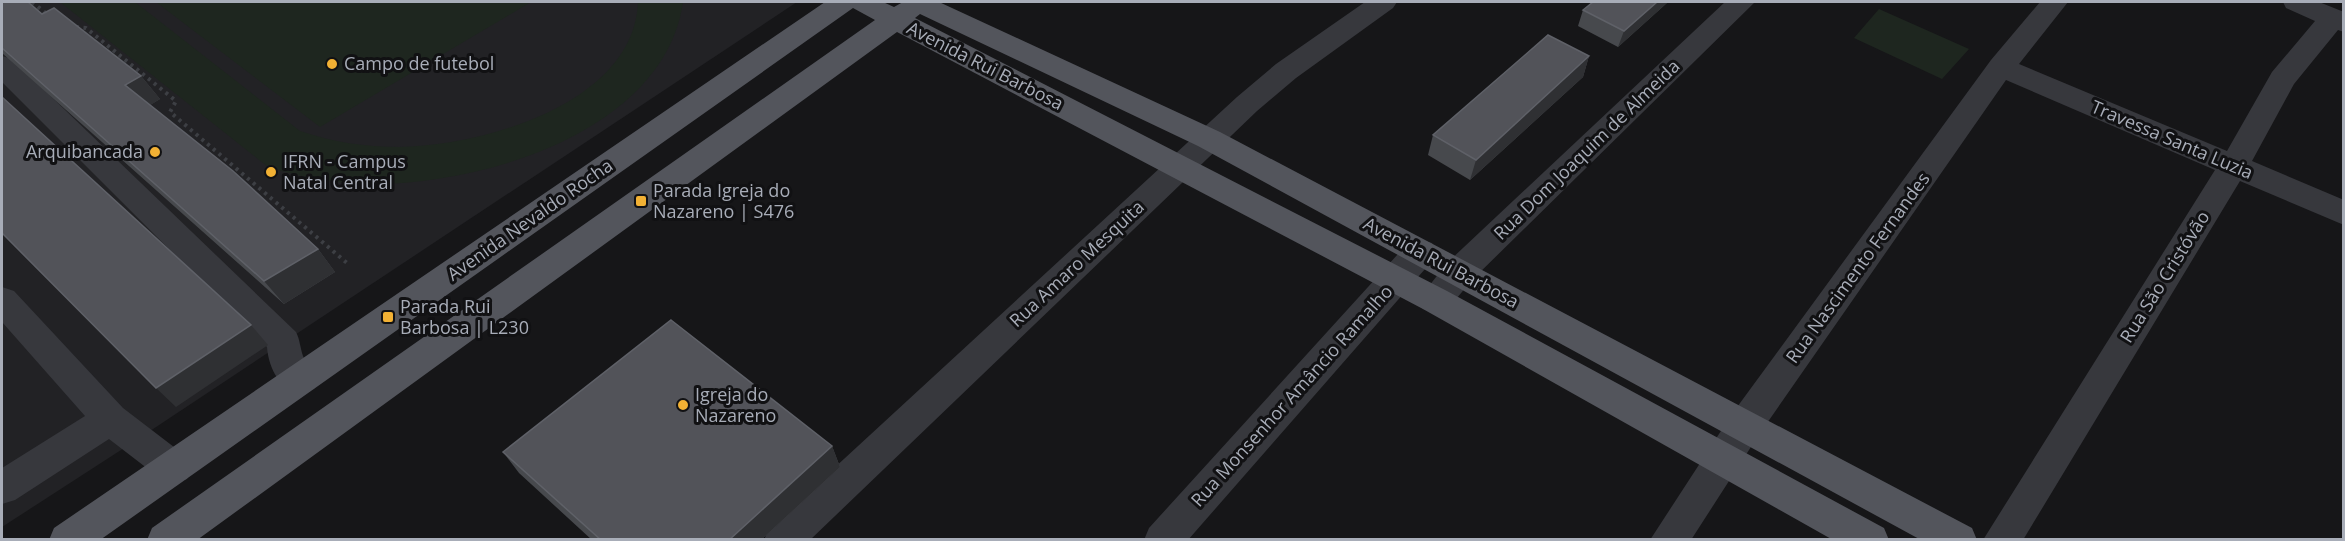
<svg xmlns="http://www.w3.org/2000/svg" width="2345" height="541" font-family="'Open Sans',sans-serif">
  <style>
    .built { fill: #222225 }
    .green { fill: #1e261f }
    .lines { fill: none; stroke-linecap: round; stroke-linejoin: round }
    .path { stroke: #3d3f44; stroke-width: 4; stroke-dasharray: 3 4.5; stroke-linecap: butt }
    .minor { fill: #37383d; fill-rule: evenodd }
    .major { fill: #53555c; fill-rule: evenodd }
    .wall { fill: #47494d }
    .shaded-wall { fill: #2f3033 }
    .building { fill: #525359; stroke: #5f6168; stroke-width: 1.5 }
    .poi-dot { fill: #f2b134; stroke: #111113; stroke-width: 2 }
    .labels { text-anchor: middle; stroke-width: 6; stroke-linejoin: round; paint-order: stroke }
    .poi-label { font-size: 18px; fill: #a8adb8; stroke: #111113; text-anchor: start }
    .street-label { font-size: 18px; fill: #a8adb8; stroke: #111113 }
  </style>
  <rect width="100%" height="100%" fill="#161618"/>
  <path class="built" d="M 2,2 L 797,2 L 138,439 L 2,527 Z"/>
  <path class="green" d="M 60,2 L 135,2 L 300,131 C 333,142 365,147 399,147 C 482,146 634,104 638,2 L 683,2 C 664,137 464,192 348,183 C 320,181 294,175 268,167 Z
    M 156,2 L 531,2 L 320,127 Z
    M 1879,9 L 1969,49 L 1942,79 L 1854,38 Z"/>
  <g class="lines">
    <path class="path" d="M 32,2 L 48,15
      M 76,27 L 86,28 L 176,101 L 170,112 L 347,263"/>
    <path class="minor" d="M 1365,2 L 1397,2 L 1393,8 L 1296,78 L 1257,111 L 810,540 L 764,540 L 769,528 L 1237,97 L 1276,64 Z
      M 1725,2 L 1755,2 L 1471,281 C 1456,298 1447,317 1423,309 L 1418,300 L 1447,263 Z
      M 2040,2 L 2068,2 L 2019,64 L 2227,151 L 2272,72 L 2315,21 L 2286,8 L 2283,2 L 2319,2 L 2344,12 L 2344,32 L 2338,30 L 2294,84 L 2252,161 L 2344,200 L 2344,225 L 2240,181 L 2023,540 L 1983,540 L 2215,170 L 2006,80 L 1758,436 L 1691,540 L 1650,540 L 1732,414 L 1991,60 Z
      M 2,56 L 12,59 L 296,332 C 300,340 300,347 303,356 C 305,363 316,371 320,379 L 314,389 C 285,399 269,373 267,347 L 2,82 Z
      M 1420,240 L 1432,243 L 1436,252 L 1432,261 L 1188,540 L 1144,540 L 1149,528 L 1408,243 Z
      M 2,287 L 14,291 L 123,408 L 187,457 L 193,468 L 187,479 L 174,484 L 161,479 L 109,439 L 15,500 L 2,504 L 2,468 L 85,416 L 2,322 Z"/>
    <path class="major" d="M 825,2 L 883,2 L 894,7 L 903,2 L 939,2 L 1220,132 L 1972,528 L 1977,540 L 1921,540 L 1198,146 L 920,14 L 915,18 L 1447,291 L 1884,528 L 1889,540 L 1833,540 L 1423,309 L 897,32 L 197,540 L 147,540 L 152,528 L 875,20 L 853,8 L 100,540 L 49,540 L 54,528 Z"/>
  </g>
  <path class="wall" d="M 2,2 L 42,14 L 141,76 L 160,99 L 150,105 L 318,249 L 335,272 L 284,304 L 2,53 Z
    M 1593,2 L 1668,2 L 1618,47 L 1578,26 L 1583,10 Z
    M 1589,56 L 1583,77 L 1470,180 L 1428,155 L 1433,135 Z
    M 832,446 L 840,467 L 761,540 L 592,540 L 519,473 L 503,452 Z"/>
  <path class="shaded-wall" d="M 1657,2 L 1668,2 L 1618,47 L 1624,31 Z
    M 1589,56 L 1583,77 L 1470,180 L 1476,160 Z
    M 141,76 L 160,99 L 144,109 L 125,85 Z
    M 318,249 L 335,272 L 284,304 L 264,281 Z
    M 251,325 L 268,345 L 176,407 L 156,388 Z
    M 832,446 L 840,467 L 761,540 L 729,540 Z"/>
  <path class="building" d="M 2,2 L 28,2 L 42,14 L 54,8 L 141,76 L 125,85 L 233,171 L 318,249 L 264,281 L 2,48 Z
    M 1593,2 L 1657,2 L 1624,31 L 1583,10 Z
    M 1548,35 L 1589,56 L 1476,160 L 1433,135 Z
    M 2,97 L 251,325 L 156,388 L 2,233 Z
    M 671,320 L 832,446 L 729,540 L 601,540 L 503,452 Z"/>
  <g class="poi-dot">
    <circle cx="332" cy="64" r="6"/>
    <circle cx="155" cy="152" r="6"/>
    <circle cx="271" cy="172" r="6"/>
    <rect x="635" y="195" width="12" height="12" rx="3"/>
    <rect x="382" y="311" width="12" height="12" rx="3"/>
    <circle cx="683" cy="405" r="6"/>
  </g>
  <g class="labels">
    <g class="poi-label">
      <text x="344" y="70">Campo de futebol</text>
      <text x="143" y="158" text-anchor="end">Arquibancada</text>
      <text x="283" y="168">IFRN - Campus<tspan x="283" dy="21">Natal Central</tspan></text>
      <text x="653" y="197">Parada Igreja do<tspan x="653" dy="21">Nazareno | S476</tspan></text>
      <text x="400" y="313">Parada Rui<tspan x="400" dy="21">Barbosa | L230</tspan></text>
      <text x="695" y="401">Igreja do<tspan x="695" dy="21">Nazareno</tspan></text>
    </g>
    <g class="street-label">
      <text transform="translate(985 66) rotate(27)" y="6">Avenida Rui Barbosa</text>
      <text transform="translate(2172 140) rotate(23)" y="6">Travessa Santa Luzia</text>
      <text transform="translate(1587 150) rotate(-44)" y="6">Rua Dom Joaquim de Almeida</text>
      <text transform="translate(530 220) rotate(-35)" y="6">Avenida Nevaldo Rocha</text>
      <text transform="translate(1441 263) rotate(28)" y="6">Avenida Rui Barbosa</text>
      <text transform="translate(1077 264) rotate(-43)" y="6">Rua Amaro Mesquita</text>
      <text transform="translate(1858 268) rotate(-54)" y="6">Rua Nascimento Fernandes</text>
      <text transform="translate(2165 277) rotate(-58)" y="6">Rua São Cristóvão</text>
      <text transform="translate(1292 396) rotate(-48)" y="6">Rua Monsenhor Amâncio Ramalho</text>
    </g>
  </g>
  <rect width="2345" height="541" fill="none" stroke="#a8adb8" stroke-width="6"/>
</svg>
